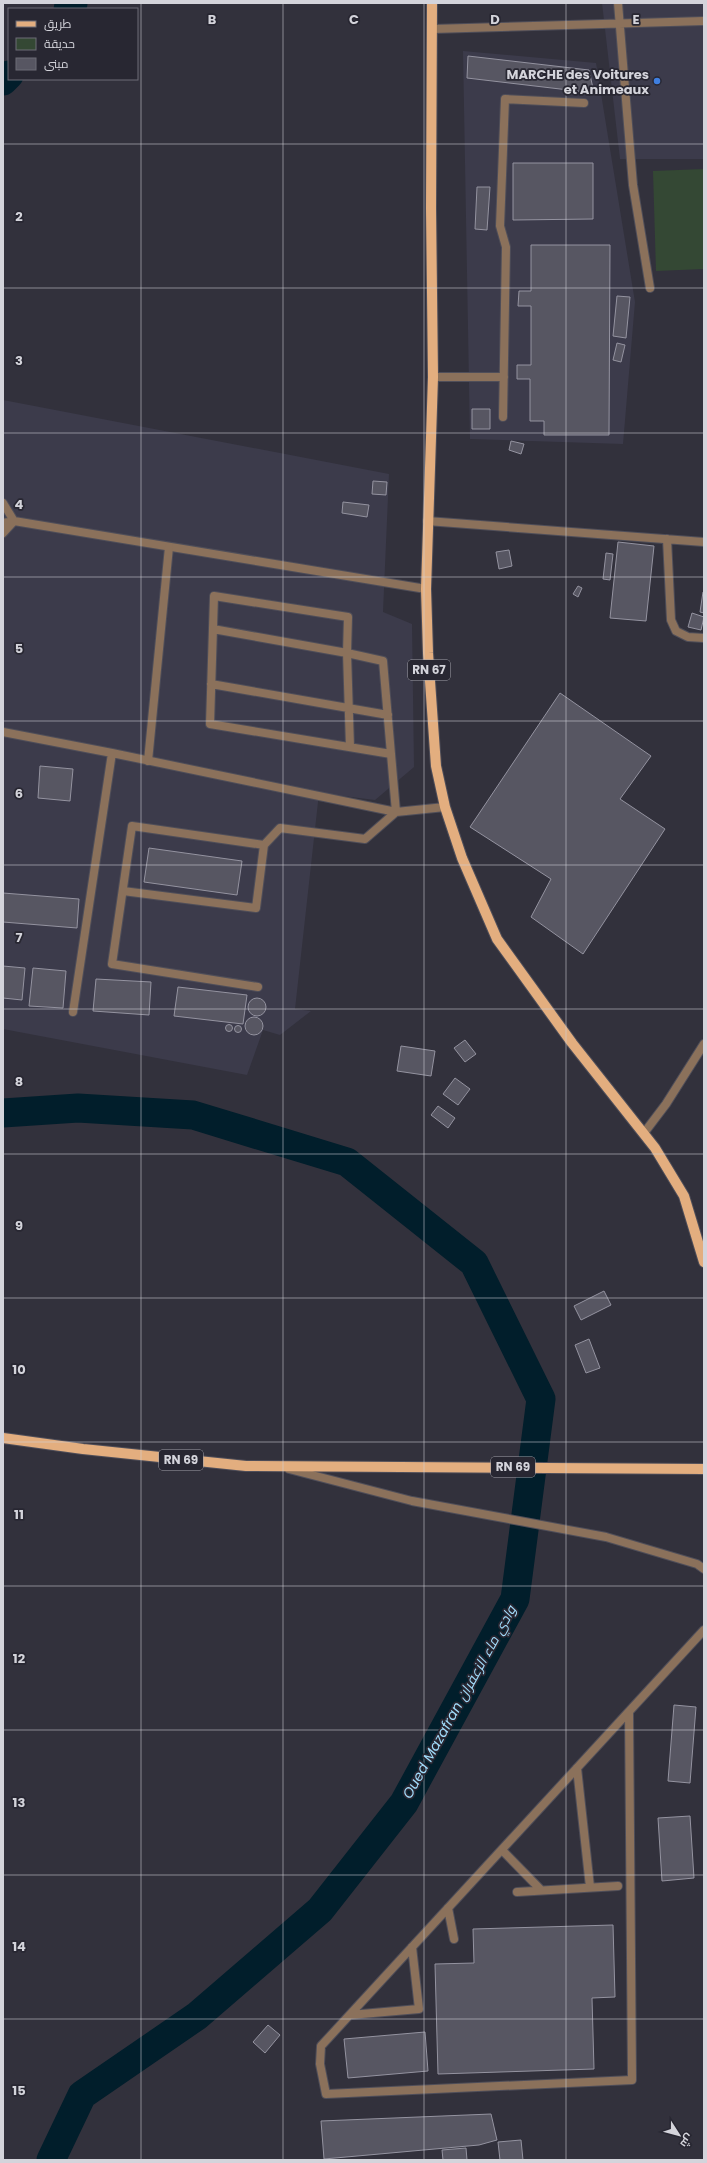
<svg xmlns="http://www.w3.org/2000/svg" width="707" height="2163" font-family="Poppins,Cairo,sans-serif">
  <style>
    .built { fill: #3c3b4b }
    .green { fill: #344834 }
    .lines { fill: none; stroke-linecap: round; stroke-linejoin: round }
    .river { stroke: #011e2b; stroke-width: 29 }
    .building { fill: #575662; stroke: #9493a0 }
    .service-casing { stroke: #4f4e59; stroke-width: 10 }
    .minor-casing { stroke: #4f4e59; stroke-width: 10 }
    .primary-casing { stroke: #4f4e59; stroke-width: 12 }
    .service { stroke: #8b715b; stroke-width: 8 }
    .minor { stroke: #8b715b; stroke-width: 8 }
    .primary { stroke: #e3ae7f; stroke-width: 10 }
    .grid { fill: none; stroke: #d4d4db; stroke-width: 1; stroke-opacity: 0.55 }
    .shop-dot { fill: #3f7fe0; stroke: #282732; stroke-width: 1.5 }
    .labels { text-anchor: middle; stroke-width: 3.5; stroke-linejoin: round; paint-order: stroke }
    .shield { fill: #282732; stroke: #a0a0a8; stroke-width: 1 }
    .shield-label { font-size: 12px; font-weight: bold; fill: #d4d4db }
    .poi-label { font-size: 13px; font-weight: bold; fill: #d4d4db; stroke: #282732; text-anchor: end }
    .water-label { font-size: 14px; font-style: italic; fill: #a1dcfb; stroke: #282732 }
    .grid-label { font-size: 13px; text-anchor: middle; font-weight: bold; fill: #d4d4db; stroke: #282732; stroke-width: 3.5; stroke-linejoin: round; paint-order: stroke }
  </style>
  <rect width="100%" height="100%" fill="#32313c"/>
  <path class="built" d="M 602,3 L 704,3 L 704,159 L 620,159 Z
    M 463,51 L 596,63 L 635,302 L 623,444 L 470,439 Z
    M 3,400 L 389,474 L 383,612 L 412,624 L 414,767 L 375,800 L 319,793 L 295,1009 L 311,1011 L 280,1035 L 263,1030 L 247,1075 L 3,1029 Z"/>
  <path class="green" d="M 704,169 L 704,269 L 656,271 L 653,171 Z"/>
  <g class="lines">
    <path class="river" d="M 68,9 L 73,3
      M 3,81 L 9,75
      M 3,1113 L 78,1108 L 193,1115 L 347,1162 L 474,1263 L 541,1399 L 515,1599 L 404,1803 L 320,1910 L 197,2016 L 82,2095 L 51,2160"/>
  </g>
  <path class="building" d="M 468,56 L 589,70 L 594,93 L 467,78 Z
    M 513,163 L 593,163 L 593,219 L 513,220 Z
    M 477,187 L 490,187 L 487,230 L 475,229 Z
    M 531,245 L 610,245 L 609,435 L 544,435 L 544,421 L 530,421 L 530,379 L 517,379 L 517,365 L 531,365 L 531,306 L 518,306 L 519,291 L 531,291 Z
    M 617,296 L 630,297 L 626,338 L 613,336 Z
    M 617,343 L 625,345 L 621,362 L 613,360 Z
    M 472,409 L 490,409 L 490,429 L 472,429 Z
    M 511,441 L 524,444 L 521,454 L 509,450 Z
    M 373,481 L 387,482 L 386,495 L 372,494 Z
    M 343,502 L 369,505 L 367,517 L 342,513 Z
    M 618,542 L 654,546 L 646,621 L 610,618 Z
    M 509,550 L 512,566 L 499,569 L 496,552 Z
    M 606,553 L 613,554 L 610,580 L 603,579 Z
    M 578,586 L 582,588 L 578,597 L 573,594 Z
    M 703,592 L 704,592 L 704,613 L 700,612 Z
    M 692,613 L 704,617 L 701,630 L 688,627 Z
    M 560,693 L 651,756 L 620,799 L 665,829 L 583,954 L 531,917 L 551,879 L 470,827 Z
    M 40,766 L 73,769 L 70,801 L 38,798 Z
    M 149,848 L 242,861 L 237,895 L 144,882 Z
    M 3,893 L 79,899 L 77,928 L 3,922 Z
    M 3,966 L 25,968 L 22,1000 L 3,998 Z
    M 33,968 L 66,971 L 63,1008 L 29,1006 Z
    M 96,979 L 151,982 L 149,1015 L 93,1011 Z
    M 178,987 L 247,995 L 243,1024 L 174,1016 Z
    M248 1007a9 9 0 1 1 18 0a9 9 0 1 1-18 0Z
    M245 1026a9 9 0 1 1 18 0a9 9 0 1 1-18 0Z
    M225.5 1028a3.5 3.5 0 1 1 7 0a3.5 3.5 0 1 1-7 0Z
    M234.5 1029a3.5 3.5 0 1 1 7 0a3.5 3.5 0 1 1-7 0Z
    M 465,1040 L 476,1054 L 465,1062 L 454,1048 Z
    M 401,1046 L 435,1051 L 431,1076 L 397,1071 Z
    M 455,1078 L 470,1089 L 458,1105 L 443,1094 Z
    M 438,1106 L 455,1118 L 448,1128 L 431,1115 Z
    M 604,1291 L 611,1305 L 581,1320 L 574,1306 Z
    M 589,1339 L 600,1368 L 586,1373 L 575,1345 Z
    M 674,1705 L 696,1707 L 690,1783 L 668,1781 Z
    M 690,1816 L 694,1878 L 662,1881 L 658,1818 Z
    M 613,1925 L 615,1997 L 592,1998 L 594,2069 L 438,2074 L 435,1964 L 474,1963 L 473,1929 Z
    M 268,2025 L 280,2035 L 265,2053 L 253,2042 Z
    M 425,2032 L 428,2071 L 348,2078 L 344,2039 Z
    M 491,2114 L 497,2140 L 479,2145 L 324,2159 L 321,2121 Z
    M 521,2140 L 523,2160 L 500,2160 L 498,2142 Z
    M 466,2148 L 467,2160 L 443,2160 L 442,2150 Z"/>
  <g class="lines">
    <g class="service-casing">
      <path id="service" d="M 3,503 L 14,521 L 3,523
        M 3,533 L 14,521 L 426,589
        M 213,629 L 347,653 L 350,747
        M 211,684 L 388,715
        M 3,732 L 112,753
        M 123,891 L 256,908 L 264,845
        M 258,987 L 112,964 L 132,826 L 264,845 L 280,828 L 365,839 L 396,812 L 383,661 L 347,653 L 348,617 L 214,596 L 210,724 L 391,754
        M 73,1012 L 112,753 L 396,812 L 445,807
        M 629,1712 L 632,2080 L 326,2094 L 320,2064 L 321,2046 L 704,1630
        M 577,1768 L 590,1887
        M 502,1850 L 541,1890
        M 517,1892 L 618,1886
        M 448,1908 L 454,1939
        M 350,2015 L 419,2009 L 412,1947"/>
    </g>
    <g class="minor-casing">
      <path id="minor" d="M 618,3 L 633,185 L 650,288
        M 432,29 L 704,21
        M 433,377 L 504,377
        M 503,417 L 506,247 L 500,226 L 505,99 L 584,103
        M 427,521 L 704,542
        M 667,539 L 671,620 L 676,631 L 688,637 L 704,638
        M 148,761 L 169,547
        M 644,1133 L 666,1104 L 704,1044
        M 289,1469 L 412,1501 L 606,1537 L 697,1564 L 704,1569"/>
    </g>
    <g class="primary-casing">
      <path id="primary" d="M 432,3 L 431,208 L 433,377 L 426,589 L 428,653 L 436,766 L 445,807 L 462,858 L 497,939 L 572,1043 L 655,1148 L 684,1196 L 704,1262
        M 3,1438 L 83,1449 L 246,1466 L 704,1469"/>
    </g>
    <use href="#service" class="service"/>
    <use href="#minor" class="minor"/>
    <use href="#primary" class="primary"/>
  </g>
  <path class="grid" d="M 141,3 L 141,2160M 283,3 L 283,2160M 424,3 L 424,2160M 566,3 L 566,2160M 3,144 L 704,144M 3,288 L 704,288M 3,433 L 704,433M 3,577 L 704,577M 3,721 L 704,721M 3,865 L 704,865M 3,1009 L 704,1009M 3,1154 L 704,1154M 3,1298 L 704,1298M 3,1442 L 704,1442M 3,1586 L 704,1586M 3,1730 L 704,1730M 3,1875 L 704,1875M 3,2019 L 704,2019"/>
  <circle class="shop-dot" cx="657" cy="81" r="4"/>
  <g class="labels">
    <g class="shield">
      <rect x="408" y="660" width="42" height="20" rx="3"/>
      <rect x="159" y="1450" width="44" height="20" rx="3"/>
      <rect x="491" y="1457" width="44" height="20" rx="3"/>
    </g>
    <g class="shield-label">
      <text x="429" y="674">RN 67</text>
      <text x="181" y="1464">RN 69</text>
      <text x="513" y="1471">RN 69</text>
    </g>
    <g class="poi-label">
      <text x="649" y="79">MARCHE des Voitures<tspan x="649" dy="15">et Animeaux</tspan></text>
    </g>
    <g class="water-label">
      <text transform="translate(459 1702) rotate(-61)" y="5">Oued Mazafran وادي ماء الزعفران</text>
    </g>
  </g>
  <g class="grid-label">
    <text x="212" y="24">B</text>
    <text x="354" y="24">C</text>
    <text x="495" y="24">D</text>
    <text x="636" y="24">E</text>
    <text x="19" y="221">2</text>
    <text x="19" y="365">3</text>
    <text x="19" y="509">4</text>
    <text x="19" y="653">5</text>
    <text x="19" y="798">6</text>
    <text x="19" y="942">7</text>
    <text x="19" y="1086">8</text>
    <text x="19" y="1230">9</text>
    <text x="19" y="1374">10</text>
    <text x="19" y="1519">11</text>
    <text x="19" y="1663">12</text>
    <text x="19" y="1807">13</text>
    <text x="19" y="1951">14</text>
    <text x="19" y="2095">15</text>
  </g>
  <rect width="707" height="2163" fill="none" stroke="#d4d4db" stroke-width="8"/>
  <rect x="8" y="8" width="130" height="72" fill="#282732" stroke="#6d6c76"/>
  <rect x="16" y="21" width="20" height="6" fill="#e3ae7f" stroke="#6d6c76"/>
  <text x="44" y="28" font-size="12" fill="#d4d4db">طريق</text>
  <rect x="16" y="38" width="20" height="12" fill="#344834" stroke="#6d6c76"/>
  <text x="44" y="48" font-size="12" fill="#d4d4db">حديقة</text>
  <rect x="16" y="58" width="20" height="12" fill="#575662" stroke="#6d6c76"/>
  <text x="44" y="68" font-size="12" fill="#d4d4db">مبنى</text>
  <g transform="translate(679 2135) rotate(126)" stroke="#282732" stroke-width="3" paint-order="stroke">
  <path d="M0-3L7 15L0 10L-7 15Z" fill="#d4d4db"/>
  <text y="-6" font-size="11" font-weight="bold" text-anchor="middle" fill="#d4d4db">ش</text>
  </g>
</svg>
